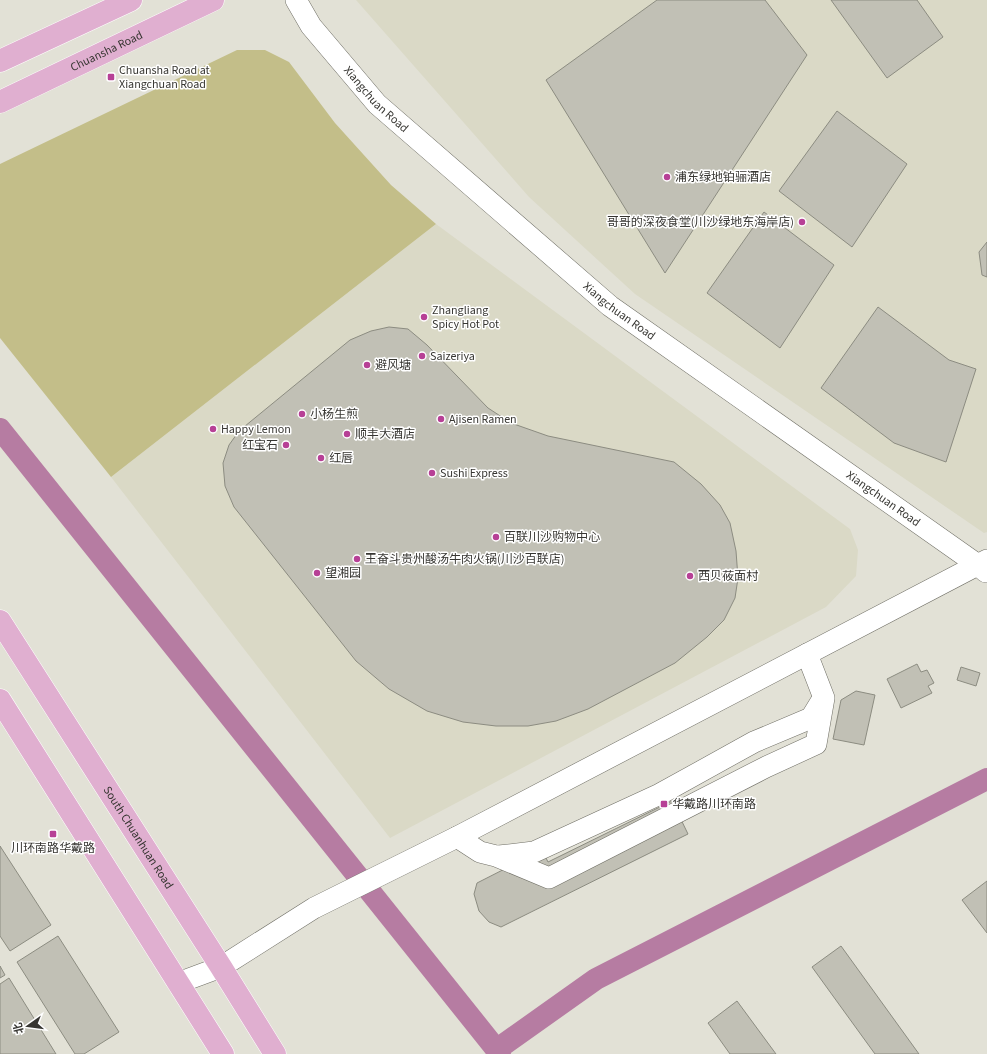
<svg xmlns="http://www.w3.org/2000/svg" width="987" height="1054" font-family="'Source Sans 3','Noto Sans SC',sans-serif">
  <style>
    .built { fill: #dad9c6 }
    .green { fill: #c3be89 }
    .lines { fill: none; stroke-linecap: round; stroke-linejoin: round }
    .canal { stroke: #b67ca2; stroke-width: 22 }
    .building { fill: #c1c0b5; stroke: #8c8c81 }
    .minor-casing { stroke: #6f6e65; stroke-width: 22 }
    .major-casing { stroke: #fff; stroke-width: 23 }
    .minor { stroke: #fff; stroke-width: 21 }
    .major { stroke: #e0afd0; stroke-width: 22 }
    .poi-dot { fill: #b74096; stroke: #fff; stroke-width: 1.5 }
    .labels { text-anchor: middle; stroke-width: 3; stroke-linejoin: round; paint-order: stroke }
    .street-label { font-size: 12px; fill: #373632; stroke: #fff }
    .poi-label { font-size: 12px; fill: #373632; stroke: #fff; text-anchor: start }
  </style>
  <rect width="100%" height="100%" fill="#e2e1d6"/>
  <path class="built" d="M 356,0 L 987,0 L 987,532 L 984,533 L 635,294 L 529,197 Z
    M 436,224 L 850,529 L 858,550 L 856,576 L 826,607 L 390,838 L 111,477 Z"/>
  <path class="green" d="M 237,50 L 265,50 L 289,62 L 335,123 L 391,185 L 436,224 L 111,477 L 0,338 L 0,164 Z"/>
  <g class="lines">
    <path class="canal" d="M 0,429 L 500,1054
      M 496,1050 L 596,979 L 987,779"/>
  </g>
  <path class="building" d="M 657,0 L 765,0 L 807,55 L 665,273 L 546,80 Z
    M 831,0 L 917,0 L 943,37 L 887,78 Z
    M 837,111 L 907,164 L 852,247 L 779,191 Z
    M 764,212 L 834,265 L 780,348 L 707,293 Z
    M 987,242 L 987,277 L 982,275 L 979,252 Z
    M 878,307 L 949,360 L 976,369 L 946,462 L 894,443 L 821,388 Z
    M 389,327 L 408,329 L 427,345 L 488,408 L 511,423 L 548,436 L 674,462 L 701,484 L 720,505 L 730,523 L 736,551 L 738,578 L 735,598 L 724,620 L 707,637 L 675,663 L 588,709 L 556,721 L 528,726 L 496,726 L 463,722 L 427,711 L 389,689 L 356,661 L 234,507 L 225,486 L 223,463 L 229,445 L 239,431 L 350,340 L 371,331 Z
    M 917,664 L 921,672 L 927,670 L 934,683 L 928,686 L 932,693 L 901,708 L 887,679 Z
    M 961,667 L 980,673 L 976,686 L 957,680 Z
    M 856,691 L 875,695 L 864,745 L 833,739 L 841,700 Z
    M 672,801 L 688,834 L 501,927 L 489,922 L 479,911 L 474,894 L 477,883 L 542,850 L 548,862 Z
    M 0,846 L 51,925 L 10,951 L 0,936 Z
    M 987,881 L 987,933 L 962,900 Z
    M 58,936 L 119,1032 L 84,1054 L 75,1054 L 17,962 Z
    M 841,946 L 919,1054 L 875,1054 L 812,967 Z
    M 0,966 L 5,975 L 0,978 Z
    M 9,978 L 56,1054 L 0,1054 L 0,984 Z
    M 737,1001 L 776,1054 L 730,1054 L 708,1023 Z"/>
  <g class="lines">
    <g class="minor-casing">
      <g id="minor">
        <path id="s1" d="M 296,0 L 311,26 L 377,104 L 610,306 L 978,565 L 986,572"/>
        <path d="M 457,837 L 480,852 L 496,856 L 549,878 L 766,767 L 816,744 L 824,698 L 807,654"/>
        <path d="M 499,856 L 534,852 L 660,794 L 754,742 L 811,718 L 822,700"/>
        <path d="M 178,983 L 221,967 L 314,908 L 457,837 L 987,560"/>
      </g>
    </g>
    <g class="major-casing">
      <g id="major">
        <path d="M 0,61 L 131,0"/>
        <path id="s2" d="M 0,102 L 213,0"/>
        <path id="s3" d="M 0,621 L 221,967 L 275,1054"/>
        <path d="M 0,700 L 223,1054"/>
      </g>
    </g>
    <use href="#minor" class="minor"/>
    <use href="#major" class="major"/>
  </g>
  <g class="poi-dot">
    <rect x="107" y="73" width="8" height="8" rx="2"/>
    <circle cx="667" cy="177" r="4"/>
    <circle cx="802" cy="222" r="4"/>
    <circle cx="424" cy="317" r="4"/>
    <circle cx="422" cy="356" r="4"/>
    <circle cx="367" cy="365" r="4"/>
    <circle cx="302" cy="414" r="4"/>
    <circle cx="441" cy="419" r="4"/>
    <circle cx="213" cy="429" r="4"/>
    <circle cx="347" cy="434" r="4"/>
    <circle cx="286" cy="445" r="4"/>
    <circle cx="321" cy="458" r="4"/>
    <circle cx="432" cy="473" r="4"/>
    <circle cx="496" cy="537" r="4"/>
    <circle cx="357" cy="559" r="4"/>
    <circle cx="317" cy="573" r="4"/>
    <circle cx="690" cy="576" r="4"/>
    <rect x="660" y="800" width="8" height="8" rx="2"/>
    <rect x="49" y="830" width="8" height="8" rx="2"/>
  </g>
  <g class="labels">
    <g class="street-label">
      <text dy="4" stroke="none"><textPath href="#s2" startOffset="118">Chuansha Road</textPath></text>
      <text dy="4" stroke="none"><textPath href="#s1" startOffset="128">Xiangchuan Road</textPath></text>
      <text dy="4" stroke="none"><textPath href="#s1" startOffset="451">Xiangchuan Road</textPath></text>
      <text dy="4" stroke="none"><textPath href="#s1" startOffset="775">Xiangchuan Road</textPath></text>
      <text dy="4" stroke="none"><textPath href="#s3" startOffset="257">South Chuanhuan Road</textPath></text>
    </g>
    <g class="poi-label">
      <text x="119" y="74">Chuansha Road at<tspan x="119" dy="14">Xiangchuan Road</tspan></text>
      <text x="675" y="181">浦东绿地铂骊酒店</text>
      <text x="794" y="226" text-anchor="end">哥哥的深夜食堂(川沙绿地东海岸店)</text>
      <text x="432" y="314">Zhangliang<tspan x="432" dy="14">Spicy Hot Pot</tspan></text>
      <text x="430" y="360">Saizeriya</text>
      <text x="375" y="369">避风塘</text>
      <text x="310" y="418">小杨生煎</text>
      <text x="449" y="423">Ajisen Ramen</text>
      <text x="221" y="433">Happy Lemon</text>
      <text x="355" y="438">顺丰大酒店</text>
      <text x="278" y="449" text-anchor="end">红宝石</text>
      <text x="329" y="462">红唇</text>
      <text x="440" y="477">Sushi Express</text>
      <text x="504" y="541">百联川沙购物中心</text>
      <text x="365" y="563">王奋斗贵州酸汤牛肉火锅(川沙百联店)</text>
      <text x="325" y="577">望湘园</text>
      <text x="698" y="580">西贝莜面村</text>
      <text x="672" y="808">华戴路川环南路</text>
      <text x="53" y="852" text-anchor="middle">川环南路华戴路</text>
    </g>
  </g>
  <g transform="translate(28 1026) rotate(256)" stroke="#ffffff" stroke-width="3" paint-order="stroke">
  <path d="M0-3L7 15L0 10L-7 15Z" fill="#373632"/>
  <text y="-6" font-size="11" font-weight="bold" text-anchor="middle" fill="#373632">北</text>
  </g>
</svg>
